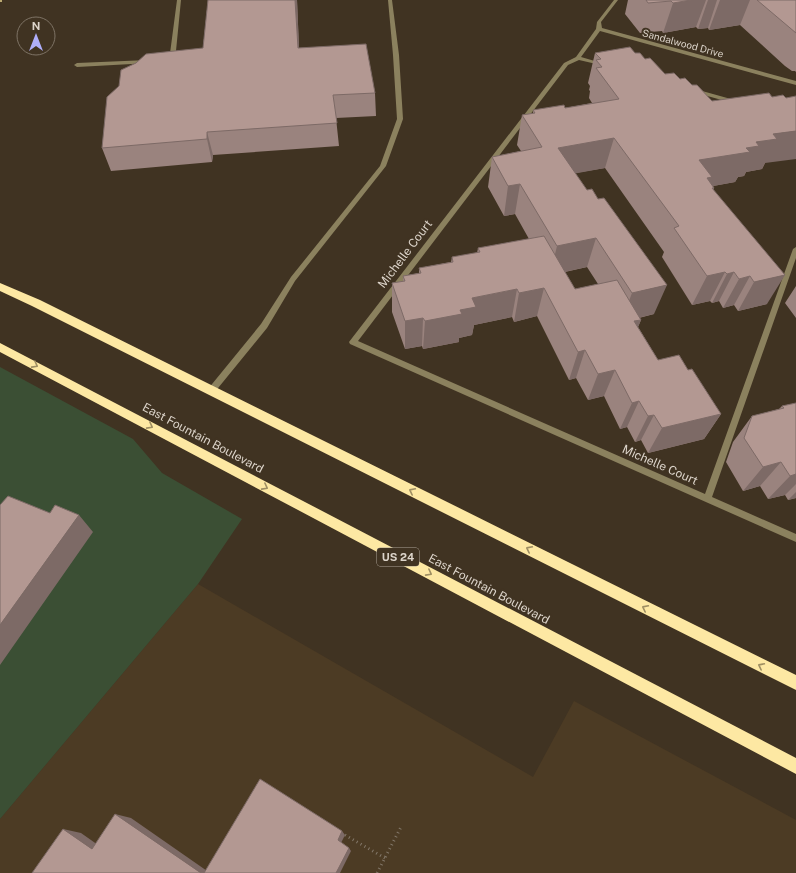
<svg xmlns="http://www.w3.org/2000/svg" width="796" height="873" font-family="'Public Sans',sans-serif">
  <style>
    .built { fill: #4c3b24 }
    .green { fill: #3b4f34 }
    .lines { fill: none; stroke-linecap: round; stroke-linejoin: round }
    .path { stroke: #84796b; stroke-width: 3; stroke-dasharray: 1 3.5; stroke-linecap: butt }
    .lane { fill: #8b815e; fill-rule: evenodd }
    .secondary { fill: #bbaa72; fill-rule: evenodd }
    .highway { fill: #fde8a3; fill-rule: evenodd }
    .wall { fill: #9a837e; fill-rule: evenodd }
    .shaded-wall { fill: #7d6a66 }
    .building { fill: #b39892; stroke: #7d6a66 }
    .oneway { stroke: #9e8e62 }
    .labels { text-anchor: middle; stroke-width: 4; stroke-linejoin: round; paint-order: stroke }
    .far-street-label { font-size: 10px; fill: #dcd4ca; stroke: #403322 }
    .shield { fill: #403322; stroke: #ada498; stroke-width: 1 }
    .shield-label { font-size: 11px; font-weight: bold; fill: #dcd4ca }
    .street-label { font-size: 12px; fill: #dcd4ca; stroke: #403322 }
  </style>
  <rect width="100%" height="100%" fill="#403322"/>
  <path class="built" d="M 198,584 L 533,777 L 574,701 L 796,820 L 796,873 L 0,873 L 0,819 Z"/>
  <path class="green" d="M 0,367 L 133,439 L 162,473 L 242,519 L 198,584 L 0,819 Z"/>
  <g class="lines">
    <path class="path" d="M 345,835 L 385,858
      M 377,873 L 401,827"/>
    <path class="lane" d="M 177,0 L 181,0 L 175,61 L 172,63 L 169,61 Z
      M 388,0 L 392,0 L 399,55 L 403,119 L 386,166 L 295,281 L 267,328 L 214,393 L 208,393 L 207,391 L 208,389 L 261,324 L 291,277 L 380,166 L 397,119 L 393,55 Z
      M 614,0 L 618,0 L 601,22 L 602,28 L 796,81 L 796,85 L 600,31 L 581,57 L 605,64 L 605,66 L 579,60 L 568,65 L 358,341 L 705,494 L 793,249 L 796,247 L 796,258 L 712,497 L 796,534 L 796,542 L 350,344 L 349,342 L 564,63 L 576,57 L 596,29 L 597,22 Z
      M 148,60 L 151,62 L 150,63 L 77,67 L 74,65 L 77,63 Z
      M 695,89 L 738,101 L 739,102 L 736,104 L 693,92 L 693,90 Z"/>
    <path class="secondary" d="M 0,0 L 2,0 L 2,2 L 0,2 Z"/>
    <path class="highway" d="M 0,283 L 40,300 L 796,675 L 796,690 L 32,306 L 0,291 Z
      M 0,343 L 796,758 L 796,774 L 0,352 Z"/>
  </g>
  <path class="wall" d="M 208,0 L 297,0 L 299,48 L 375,93 L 376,116 L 336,118 L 339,146 L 213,155 L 212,162 L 111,171 L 102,148 L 203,48 Z
    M 628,0 L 796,0 L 796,72 L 795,71 L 792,71 L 785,66 L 740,25 L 709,30 L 708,28 L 698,29 L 696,27 L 663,33 L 662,31 L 640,33 L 625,14 Z
    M 595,53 L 635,53 L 645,59 L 665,74 L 680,79 L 692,85 L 765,163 L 762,169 L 746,172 L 744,176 L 738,177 L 735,182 L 713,186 L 714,188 L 713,190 L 767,304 L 738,311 L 734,305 L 723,308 L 719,301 L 712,303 L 710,301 L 692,305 L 662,257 L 664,252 L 605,168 L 575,173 L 654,314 L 639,318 L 641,320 L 638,327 L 658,360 L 688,370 L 721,414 L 704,439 L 648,453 L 641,440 L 635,442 L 627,427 L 620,429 L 604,396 L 588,400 L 576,378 L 569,380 L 537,316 L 514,322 L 512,317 L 474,325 L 472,335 L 459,338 L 459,342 L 423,349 L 422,346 L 405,349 L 392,312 L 392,283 L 403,281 L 403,276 L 419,273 L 419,268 L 451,262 L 452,257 L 477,253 L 478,248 L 529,239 L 515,214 L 504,216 L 488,187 L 492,157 L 521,151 L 517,145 L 522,115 L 533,113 L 533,110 L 565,108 L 592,103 L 589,98 L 590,91 L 589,90 L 590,86 L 588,83 ZM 587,267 L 598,284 L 575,289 L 565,272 Z
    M 796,286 L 796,318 L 785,303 Z
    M 796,403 L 796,498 L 788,500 L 785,495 L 768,499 L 760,486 L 743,491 L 726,462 L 733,442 L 752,416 L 779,409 L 782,406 Z"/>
  <path class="shaded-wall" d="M 295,0 L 297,0 L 300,71 L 298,48 Z
    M 691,0 L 706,0 L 696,27 L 663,33 L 673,3 Z
    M 708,0 L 717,0 L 708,28 L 698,29 Z
    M 720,0 L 750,0 L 740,25 L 709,30 Z
    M 796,131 L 796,159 L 765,163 L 762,169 L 746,172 L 744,176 L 738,177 L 735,182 L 708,187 L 699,160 L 746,148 L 773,134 Z
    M 207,132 L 213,155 L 212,162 L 207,139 Z
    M 614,138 L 605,168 L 551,178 L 558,148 Z
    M 520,184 L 515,214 L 504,216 L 508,186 Z
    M 596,238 L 587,267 L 550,275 L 557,246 Z
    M 725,272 L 710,301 L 692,305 L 707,276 Z
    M 734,272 L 719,301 L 712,303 L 727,274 Z
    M 785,275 L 767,304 L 738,311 L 754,282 Z
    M 750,276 L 734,305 L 723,308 L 739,279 Z
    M 667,285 L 654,314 L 621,322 L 632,293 Z
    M 544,288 L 537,316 L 514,322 L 519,293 Z
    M 517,289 L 512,317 L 474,325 L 472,335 L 459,338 L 459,342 L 423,349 L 425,321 L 460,310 L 472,298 Z
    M 423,318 L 422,346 L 405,349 L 405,321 Z
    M 641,320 L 629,348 L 634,321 Z
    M 585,350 L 576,378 L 569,380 L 578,352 Z
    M 615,370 L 604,396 L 588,400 L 598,374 Z
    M 639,401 L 627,427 L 620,429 L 632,403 Z
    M 721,414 L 704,439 L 648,453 L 662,428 Z
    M 654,415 L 641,440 L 635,442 L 648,416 Z
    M 781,462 L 760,486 L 743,491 L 763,467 Z
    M 796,474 L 796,484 L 785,495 L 768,499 L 790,476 Z
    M 796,492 L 796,498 L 788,500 Z
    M 79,515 L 93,532 L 0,665 L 0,625 Z
    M 115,814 L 131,818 L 210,873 L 201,873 Z
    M 63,829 L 81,833 L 108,852 L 92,849 Z
    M 342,831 L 345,835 L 341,843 L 338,840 Z
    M 349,848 L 351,851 L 340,873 L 336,873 Z"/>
  <path class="building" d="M 208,0 L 295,0 L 298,48 L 366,44 L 375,93 L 333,95 L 337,123 L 207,132 L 207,139 L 102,148 L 107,97 L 119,86 L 121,70 L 136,63 L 146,54 L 203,48 Z
    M 646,0 L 691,0 L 673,3 L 671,1 L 648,3 Z
    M 757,0 L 796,0 L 796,33 Z
    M 630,47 L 635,53 L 640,53 L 645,59 L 650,58 L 665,74 L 674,73 L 680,79 L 685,78 L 692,85 L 697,85 L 712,101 L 769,93 L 772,97 L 783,95 L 786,98 L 796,96 L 796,131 L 773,134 L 777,139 L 756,142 L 759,146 L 746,148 L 750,152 L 699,160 L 712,177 L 707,178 L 714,188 L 712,188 L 785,275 L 754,282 L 750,276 L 739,279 L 734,272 L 727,274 L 725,272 L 707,276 L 674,228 L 679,226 L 614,138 L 558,148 L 587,190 L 592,189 L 598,199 L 604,198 L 667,285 L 632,293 L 596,238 L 557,246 L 520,184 L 508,186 L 492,157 L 542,147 L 522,115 L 535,113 L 533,110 L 564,105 L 565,108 L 619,99 L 596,68 L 602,67 L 596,60 L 601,59 L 595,53 Z
    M 544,236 L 575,289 L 617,280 L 641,320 L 634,321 L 658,360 L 679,355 L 688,370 L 692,369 L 721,414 L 662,428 L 654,415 L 648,416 L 639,401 L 632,403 L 615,370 L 598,374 L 585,350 L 578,352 L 544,288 L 519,293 L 517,289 L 472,298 L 476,307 L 460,310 L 462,314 L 425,321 L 423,318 L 405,321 L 392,283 L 405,281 L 403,276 L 421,273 L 419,268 L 453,262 L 452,257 L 480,252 L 478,248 Z
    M 796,403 L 796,474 L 790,476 L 781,462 L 763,467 L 744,438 L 752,416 L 784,408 L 782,406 Z
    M 8,496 L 50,513 L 55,505 L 79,515 L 0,625 L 0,505 Z
    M 260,779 L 342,831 L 338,840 L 349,848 L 336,873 L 204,873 Z
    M 115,814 L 201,873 L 32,873 L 63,829 L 92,849 Z"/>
  <defs><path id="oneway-chevron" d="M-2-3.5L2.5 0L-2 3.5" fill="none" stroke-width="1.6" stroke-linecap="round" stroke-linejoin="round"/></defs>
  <g class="oneway">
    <use href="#oneway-chevron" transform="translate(35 365) rotate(28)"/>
    <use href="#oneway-chevron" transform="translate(150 426) rotate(28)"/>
    <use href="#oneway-chevron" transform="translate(265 487) rotate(28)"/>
    <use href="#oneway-chevron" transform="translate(412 491) rotate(-153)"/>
    <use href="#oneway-chevron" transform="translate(529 549) rotate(-153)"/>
    <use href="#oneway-chevron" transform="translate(429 573) rotate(28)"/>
    <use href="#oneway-chevron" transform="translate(645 608) rotate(-153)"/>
    <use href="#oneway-chevron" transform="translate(761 666) rotate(-153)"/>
  </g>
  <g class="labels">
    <g class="far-street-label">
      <text transform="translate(683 43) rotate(15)" y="4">Sandalwood Drive</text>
    </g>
    <rect class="shield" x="377" y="548" width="42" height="18" rx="3"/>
    <g class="shield-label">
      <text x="398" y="561">US 24</text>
    </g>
    <g class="street-label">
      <text transform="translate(405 254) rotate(-53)" y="4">Michelle Court</text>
      <text transform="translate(203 438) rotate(28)" y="4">East Fountain Boulevard</text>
      <text transform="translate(660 465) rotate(24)" y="4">Michelle Court</text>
      <text transform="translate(489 589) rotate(28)" y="4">East Fountain Boulevard</text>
    </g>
  </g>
  <g transform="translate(36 36)"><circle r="19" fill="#403322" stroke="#7e7365"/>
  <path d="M0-3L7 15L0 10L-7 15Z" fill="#afaefa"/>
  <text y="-6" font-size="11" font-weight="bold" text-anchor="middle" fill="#dcd4ca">N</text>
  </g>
</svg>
